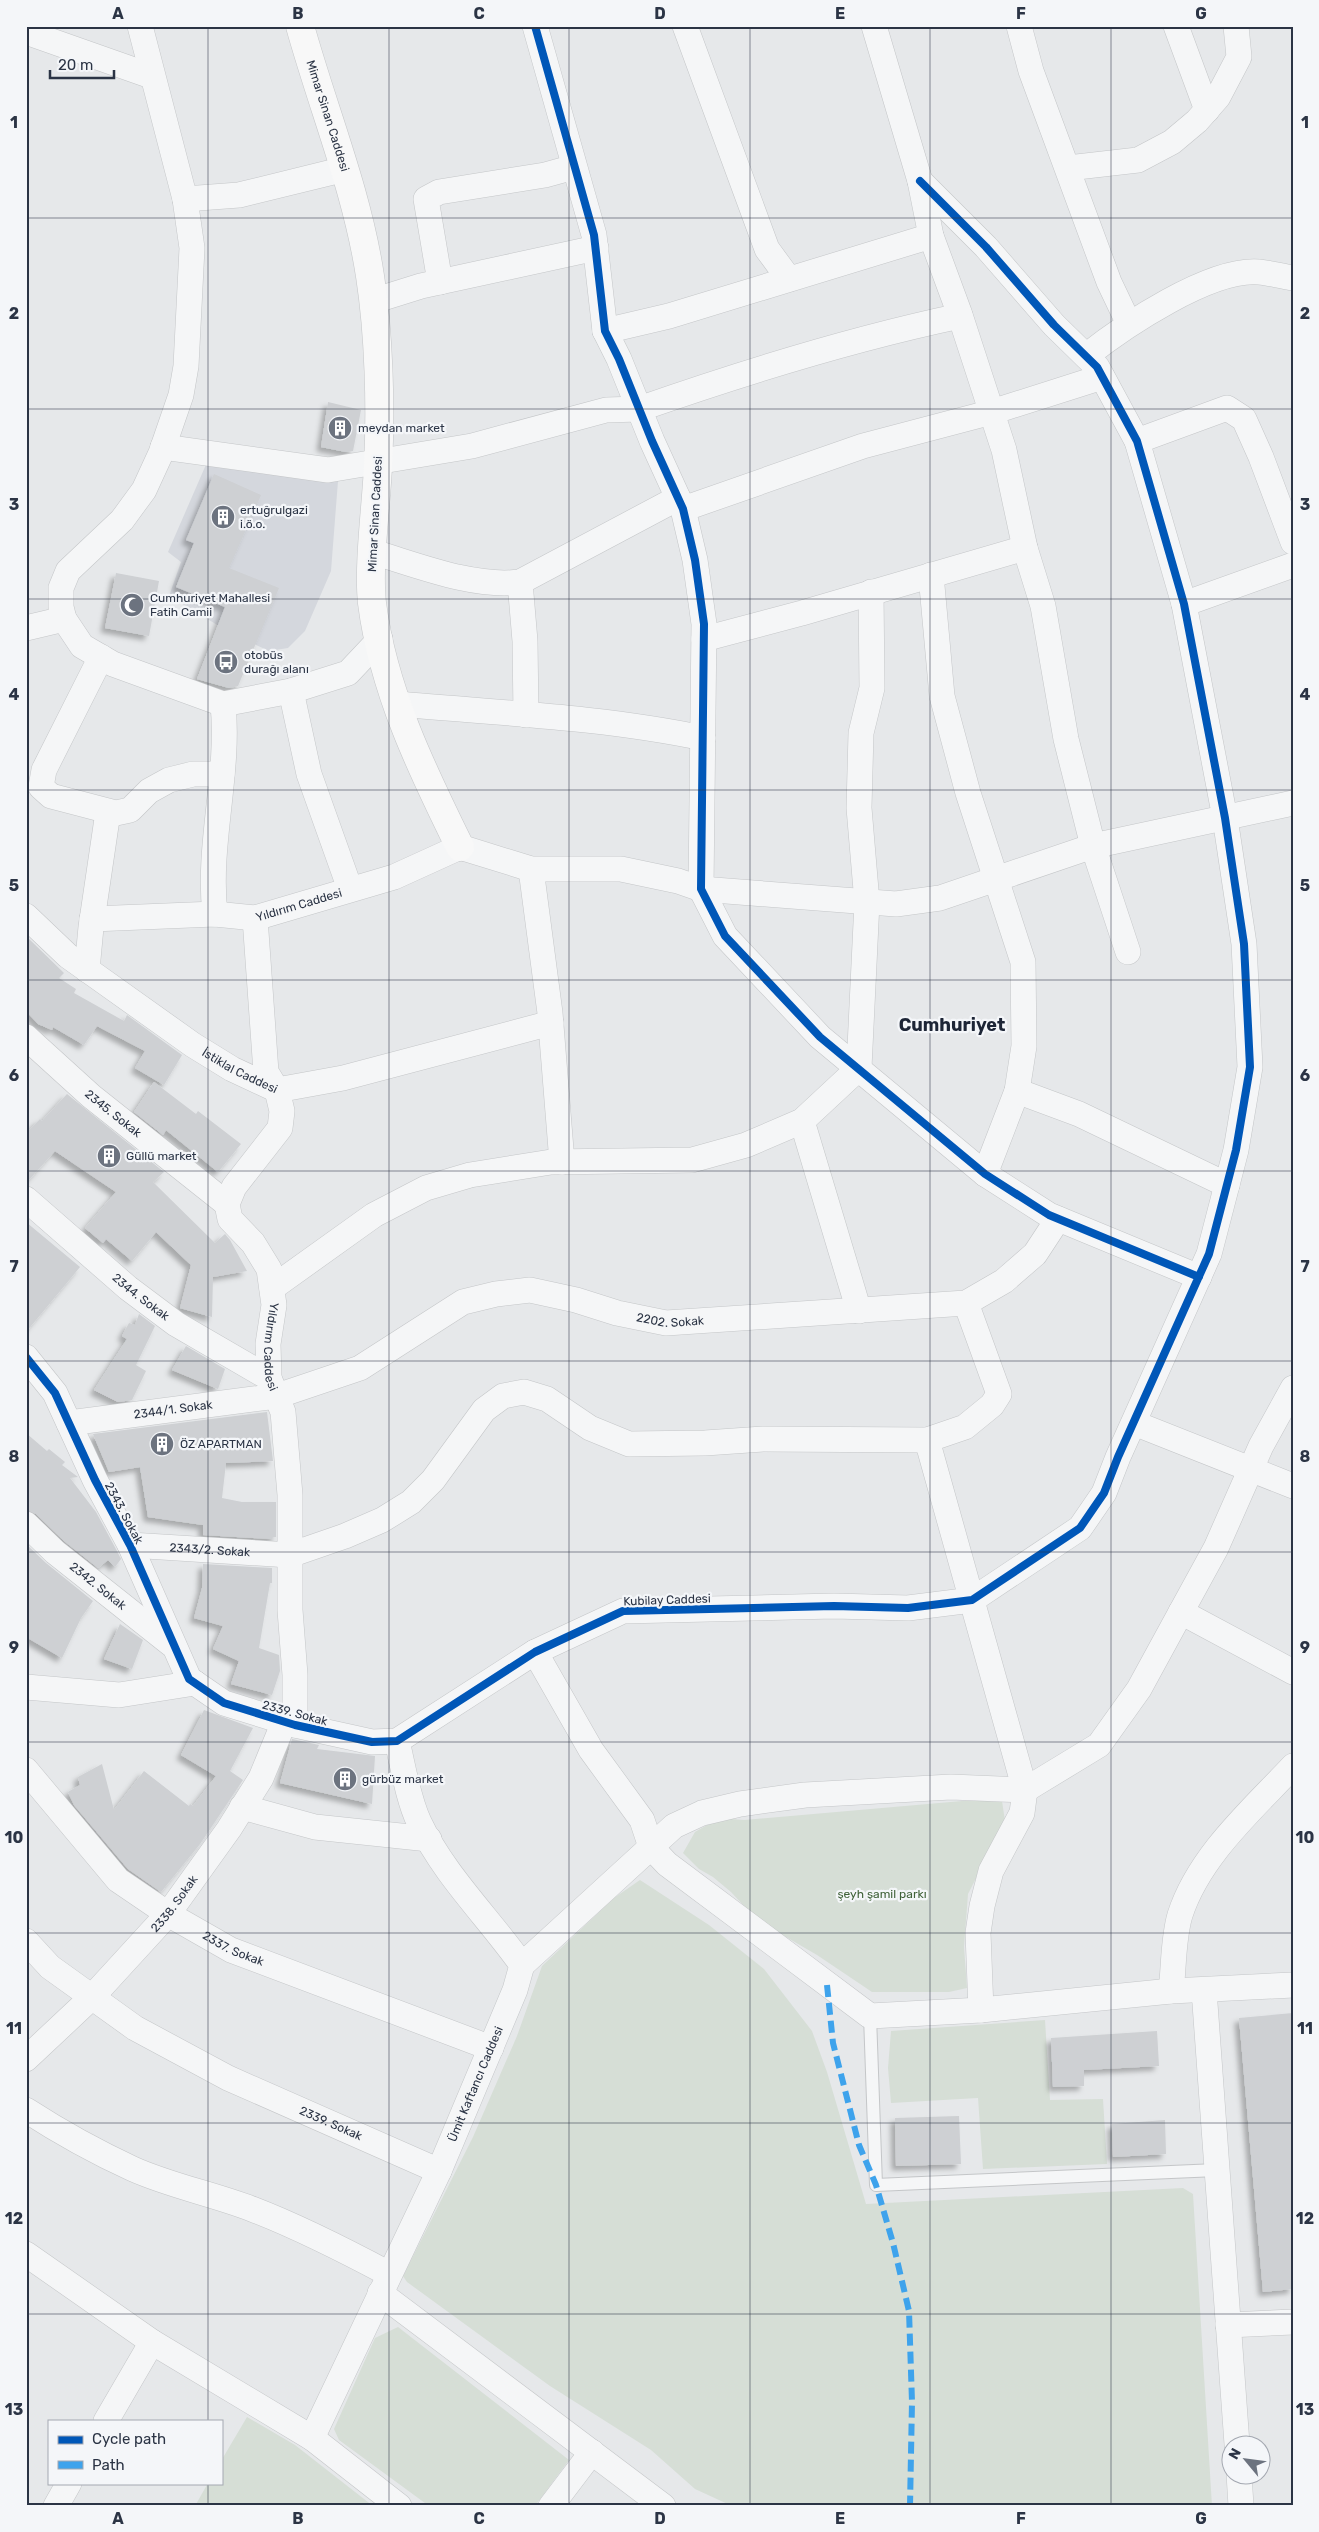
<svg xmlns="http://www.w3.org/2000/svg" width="1319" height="2532" font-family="Rubik,sans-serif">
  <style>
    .built { fill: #d4d7dd }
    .green { fill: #d6ded6 }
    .building { fill: #ced0d3; filter: url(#shadow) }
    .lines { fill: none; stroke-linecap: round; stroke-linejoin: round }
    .lane-casing { stroke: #c4c6c8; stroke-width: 14 }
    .street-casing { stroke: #c4c6c8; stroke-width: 26 }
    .secondary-casing { stroke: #c4c6c8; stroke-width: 29 }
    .lane { stroke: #f5f6f7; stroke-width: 12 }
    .street { stroke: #f5f6f7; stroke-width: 25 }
    .secondary { stroke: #f8f8f8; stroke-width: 28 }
    .quiet { stroke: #3ea3ec; stroke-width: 6; stroke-dasharray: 12 6; stroke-linecap: butt }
    .cycleway-casing { stroke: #f4f6f9; stroke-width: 11 }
    .cycleway { stroke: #0057b8; stroke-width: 8 }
    .grid { fill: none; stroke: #2b3445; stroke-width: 1; stroke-opacity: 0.55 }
    .labels { text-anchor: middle; stroke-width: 4.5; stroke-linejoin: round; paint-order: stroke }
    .street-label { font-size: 12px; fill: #2b3445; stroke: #f4f6f9 }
    .poi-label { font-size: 12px; fill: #2b3445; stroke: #f4f6f9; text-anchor: start }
    .park-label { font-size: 12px; fill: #3f6138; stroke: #f4f6f9 }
    .district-label { font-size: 18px; font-weight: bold; fill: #1d2536; stroke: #f4f6f9 }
    .neatline { fill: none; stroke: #2b3445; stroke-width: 2 }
    .grid-label { font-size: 16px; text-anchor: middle; font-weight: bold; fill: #2b3445 }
  </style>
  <defs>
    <filter id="shadow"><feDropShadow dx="-4.5" dy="4.5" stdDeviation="2.5" flood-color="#0004"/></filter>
  </defs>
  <rect width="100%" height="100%" fill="#e6e8ea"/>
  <path class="built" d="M 208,460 L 338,481 L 331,571 L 305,631 L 288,648 L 269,651 L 229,632 L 169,596 L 181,562 L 168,552 Z"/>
  <path class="green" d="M 962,1801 L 1002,1801 L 1005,1821 L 968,1894 L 964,1947 L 967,1988 L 949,1992 L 872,1992 L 817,1955 L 757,1920 L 731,1892 L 713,1877 L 699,1869 L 683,1853 L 695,1832 L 719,1818 L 744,1820 Z
    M 640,1880 L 709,1925 L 764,1969 L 812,2031 L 827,2072 L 866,2204 L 1183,2188 L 1193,2194 L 1212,2506 L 732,2506 L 695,2489 L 651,2450 L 550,2386 L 407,2282 L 403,2276 L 473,2137 L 517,2036 L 542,1966 L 614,1898 Z
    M 1045,2020 L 1050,2100 L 1103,2099 L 1107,2164 L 983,2169 L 978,2098 L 891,2103 L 888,2068 L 891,2031 Z
    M 398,2327 L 569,2460 L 535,2506 L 429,2506 L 339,2440 L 334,2429 L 375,2338 Z
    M 247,2417 L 295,2445 L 373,2506 L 195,2506 L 208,2483 L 221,2483 L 221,2461 Z"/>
  <path class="building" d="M 328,402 L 361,410 L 353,451 L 346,452 L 321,447 Z
    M 214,474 L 261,495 L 229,568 L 279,588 L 238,686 L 229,688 L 197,679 L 225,607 L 176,587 L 194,543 L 186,540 Z
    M 116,573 L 159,581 L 149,636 L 105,628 Z
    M 26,936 L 64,973 L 59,978 L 76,989 L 74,993 L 124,1021 L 127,1015 L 182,1055 L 164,1085 L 135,1068 L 145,1051 L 97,1026 L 84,1045 L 53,1027 L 52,1030 L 38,1024 L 26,1011 Z
    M 154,1082 L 196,1114 L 198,1111 L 241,1144 L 218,1172 L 166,1130 L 163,1135 L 134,1112 Z
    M 67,1094 L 164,1172 L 153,1182 L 215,1243 L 225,1234 L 230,1240 L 247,1271 L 213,1277 L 212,1317 L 180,1308 L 191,1265 L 156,1232 L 132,1261 L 106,1239 L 103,1243 L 85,1228 L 116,1192 L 55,1151 L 26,1183 L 26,1133 L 40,1119 L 42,1121 Z
    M 26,1222 L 80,1267 L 26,1332 Z
    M 139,1314 L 155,1326 L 136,1365 L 146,1371 L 132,1400 L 118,1402 L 94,1390 L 127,1339 L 122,1336 L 129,1323 L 135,1325 Z
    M 186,1346 L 225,1369 L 218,1389 L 172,1370 Z
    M 267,1412 L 273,1461 L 226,1463 L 222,1498 L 242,1502 L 276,1502 L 276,1537 L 272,1537 L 272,1539 L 203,1535 L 203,1525 L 148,1517 L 140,1467 L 109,1472 L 93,1434 Z
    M 26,1433 L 47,1451 L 49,1449 L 65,1462 L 62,1465 L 78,1477 L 70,1478 L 96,1512 L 117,1551 L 121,1559 L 115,1567 L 108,1560 L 98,1568 L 64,1541 L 36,1514 L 26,1510 Z
    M 26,1544 L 46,1563 L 93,1601 L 81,1618 L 62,1658 L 26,1637 Z
    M 203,1564 L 272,1568 L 272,1583 L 270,1583 L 259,1648 L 279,1655 L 280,1671 L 272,1695 L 231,1684 L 239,1661 L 213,1649 L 223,1626 L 194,1618 L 202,1588 Z
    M 120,1624 L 143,1640 L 132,1669 L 104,1659 Z
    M 204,1710 L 253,1728 L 230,1771 L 243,1780 L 200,1844 L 161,1892 L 128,1869 L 74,1805 L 68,1792 L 80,1785 L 78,1777 L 102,1764 L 114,1810 L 144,1771 L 189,1806 L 190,1804 L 193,1806 L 216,1776 L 181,1755 Z
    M 292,1739 L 319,1745 L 317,1749 L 375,1756 L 372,1804 L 280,1783 Z
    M 1293,2013 L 1293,2289 L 1263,2292 L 1239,2018 Z
    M 1157,2031 L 1159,2066 L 1084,2070 L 1084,2086 L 1053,2087 L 1051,2038 Z
    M 959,2116 L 961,2164 L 896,2166 L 895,2118 Z
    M 1165,2120 L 1166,2154 L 1113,2157 L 1112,2124 Z"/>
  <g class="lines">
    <g class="lane-casing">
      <path id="lane" d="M 870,2016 L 876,2185 L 1217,2170"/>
    </g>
    <g class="street-casing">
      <g id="street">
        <path d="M 140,26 L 185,199 L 192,248 L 186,366 L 181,395 L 161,453 L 144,490 L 122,520 L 68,571 L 61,588 L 61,607 L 64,619 L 82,646 L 113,664 L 223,704 L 291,691 L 348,673 L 380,639"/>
        <path d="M 535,26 L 594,235 L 605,331 L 619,359 L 652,441 L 683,509 L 695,560 L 704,624 L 701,889 L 725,936 L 820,1037 L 985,1174 L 1049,1215 L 1199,1277"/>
        <path d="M 685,26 L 767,249 L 789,279"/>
        <path d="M 874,26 L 920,181 L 931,236 L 959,312 L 1004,450 L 1025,548 L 1043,606 L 1066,739 L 1093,846 L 1128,952"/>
        <path d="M 1019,26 L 1031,71 L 1109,282 L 1129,324"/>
        <path d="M 1176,26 L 1207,110"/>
        <path d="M 26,32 L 151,76"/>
        <path d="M 1068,168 L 1138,160 L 1172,142 L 1197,121 L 1218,97 L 1239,57 L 1236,26"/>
        <path d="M 185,199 L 239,195 L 345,169"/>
        <path d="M 440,282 L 426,199 L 439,192 L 545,175 L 574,167"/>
        <path d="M 373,301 L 421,286 L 596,248"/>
        <path d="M 605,331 L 669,316 L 931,236"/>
        <path d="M 1086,356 C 1124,326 1210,268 1259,272 C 1270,273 1282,276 1293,278"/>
        <path d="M 1137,441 L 1227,408 L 1244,419 L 1261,457 L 1293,542"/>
        <path d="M 163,447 L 328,470 L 472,446 L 606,410 L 639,409 C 745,372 851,339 960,316"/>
        <path d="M 683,509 L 863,446 L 992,412 L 1102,377"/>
        <path d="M 373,552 C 417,565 474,588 520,582 L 678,498"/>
        <path d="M 931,575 L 942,696 L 968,793 L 1023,962 L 1024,1046 L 1017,1091 L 985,1174"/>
        <path d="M 520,582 L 525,641 L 526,715"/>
        <path d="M 1184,604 L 1293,565"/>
        <path d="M 26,628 L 64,619"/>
        <path d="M 704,639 L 802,613 L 1025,548"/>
        <path d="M 101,657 L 44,770 L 41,787 L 51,796 L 116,813 L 130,810 L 149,791 L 169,780 L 193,774 L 222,774"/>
        <path d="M 291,691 L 309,774 L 350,889"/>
        <path d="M 398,704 C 499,713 603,717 703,738"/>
        <path d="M 531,869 L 550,1013 L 562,1162"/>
        <path d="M 215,914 C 207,844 230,774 223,704"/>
        <path id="s1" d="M 26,916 L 68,956 L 193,1045 L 232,1069 L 277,1090 L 343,1078 L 551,1023"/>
        <path id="s2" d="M 255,918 L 266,1072 L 277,1090 L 282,1111 L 280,1128 L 234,1187 L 227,1204 L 230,1219 L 253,1243 L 269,1269 L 274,1305 L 268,1344 L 269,1378 L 283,1412 L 290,1495 L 290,1610 L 295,1675 L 295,1725"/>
        <path id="s3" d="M 92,919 L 215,914 L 255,918 L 394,877 L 460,847 L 531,869 L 621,869 L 678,881 L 701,889 L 896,904 L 940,898 L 1093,846 L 1293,803"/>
        <path d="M 87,970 L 91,927 L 108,812"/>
        <path id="s4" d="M 26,1037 L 91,1096 L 227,1204"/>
        <path d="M 1017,1091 L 1079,1114 L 1227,1185"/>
        <path d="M 802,1121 L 859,1311"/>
        <path id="s5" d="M 26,1199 L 128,1288 L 176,1324 L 269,1378"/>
        <path d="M 272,1288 L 374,1215 L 426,1188 L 470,1175 L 551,1162 L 692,1160 L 746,1145 L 802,1121 L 859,1068 L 867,902 L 859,808 L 861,733 L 872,688 L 871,592"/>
        <path d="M 26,1357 L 55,1393 L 95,1480 L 130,1545 L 189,1679 L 224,1703 L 295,1725 L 372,1742 L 397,1741 L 535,1652 L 623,1611 L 834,1606 L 908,1608 L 972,1600 L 1080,1528 L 1104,1493 L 1118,1457 L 1209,1254 L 1236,1150 L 1250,1067 L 1244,944 L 1225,818 L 1184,604 L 1137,441 L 1097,367 L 1054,325 L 986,247 L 920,181"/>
        <path id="s6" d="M 69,1423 L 277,1396 L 360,1368 L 463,1302 L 496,1294 L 530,1290 L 576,1300 L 617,1313 L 666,1323 L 966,1303 L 1004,1281 L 1035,1254 L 1058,1219"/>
        <path d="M 1134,1423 L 1293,1486"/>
        <path d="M 927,1440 L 1025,1790 L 1022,1813 L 991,1871 L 982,1906 L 978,1933 L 981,2010 L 1171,1991 L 1293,1985"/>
        <path id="s7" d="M 26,1524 L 55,1552 L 171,1644"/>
        <path id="s8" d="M 130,1545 L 290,1555 L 345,1536 L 382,1520 L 411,1502 L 433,1480 L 484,1410 L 503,1396 L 524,1392 L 547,1399 L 590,1428 L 629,1444 L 705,1443 L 763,1439 L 927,1440 L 965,1427 L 992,1405 L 999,1394 L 966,1303"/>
        <path d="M 1181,1612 L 1293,1672"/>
        <path d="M 535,1652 L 591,1750 L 642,1820 L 651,1847 L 667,1864 L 870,2016 L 981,2010"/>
        <path d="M 26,1687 L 119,1695 L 195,1683"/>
        <path id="s9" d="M 26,1770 L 118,1880 L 168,1914 L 231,1950 L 491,2048"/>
        <path d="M 242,1807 L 315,1827 L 429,1839"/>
        <path id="s10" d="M 26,1941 L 50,1967 L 135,2028 L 228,2078 L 439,2171"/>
        <path d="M 522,1965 L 674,1826 L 702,1813 L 740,1804 L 805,1795 L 951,1787 L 1025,1790 L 1099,1745 L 1139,1689 L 1181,1612 L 1216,1548 L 1261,1446 L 1293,1388"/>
        <path d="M 1204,1990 L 1237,2444"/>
        <path d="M 1171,1991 C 1174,1967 1173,1938 1180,1915 C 1199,1856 1252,1810 1293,1766"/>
        <path id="s11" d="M 26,2059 L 92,1997 L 168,1914 L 229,1829 L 261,1778 L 284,1722"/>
        <path d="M 26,2110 C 60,2132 96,2152 133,2169 C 171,2186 213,2194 252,2209 C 299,2227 344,2250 389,2274"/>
        <path d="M 26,2254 L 152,2342 L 312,2438 L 399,2506"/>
        <path d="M 380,2293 L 663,2506"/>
        <path d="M 1228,2325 L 1293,2322"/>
        <path d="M 106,2421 L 152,2342"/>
        <path id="s12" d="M 312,2438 L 439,2171 L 515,1990 L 522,1965 C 488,1917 444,1875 419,1822 C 408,1799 403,1766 397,1741"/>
        <path d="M 1239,2474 L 1241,2506"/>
        <path d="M 56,2506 L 69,2483"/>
        <path d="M 551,2506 L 592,2452"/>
      </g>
    </g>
    <g class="secondary-casing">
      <g id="secondary">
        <path id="s13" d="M 300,26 C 323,109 357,190 370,276 C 379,334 381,408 378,467 C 376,507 368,565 372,603 C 383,690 422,770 460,847"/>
      </g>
    </g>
    <use href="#lane" class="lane"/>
    <use href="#street" class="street"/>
    <use href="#secondary" class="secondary"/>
    <path class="quiet" d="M 827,1985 L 833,2043 L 859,2145 L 876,2185 L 893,2243 L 909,2311 L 912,2402 L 910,2506"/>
    <g class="cycleway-casing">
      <path id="cycleway" d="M 535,26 L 594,235 L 605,331 L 619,359 L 652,441 L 683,509 L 695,560 L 704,624 L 701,889 L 725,936 L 820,1037 L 985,1174 L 1049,1215 L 1199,1277
        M 26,1357 L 55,1393 L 95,1480 L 130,1545 L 189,1679 L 224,1703 L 295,1725 L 372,1742 L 397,1741 L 535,1652 L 623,1611 L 834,1606 L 908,1608 L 972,1600 L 1080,1528 L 1104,1493 L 1118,1457 L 1209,1254 L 1236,1150 L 1250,1067 L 1244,944 L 1225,818 L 1184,604 L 1137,441 L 1097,367 L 1054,325 L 986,247 L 920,181"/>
    </g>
    <use href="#cycleway" class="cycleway"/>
  </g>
  <path class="grid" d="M 208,26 L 208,2421M 389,26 L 389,2506M 569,26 L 569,2506M 750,26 L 750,2506M 930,26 L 930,2506M 1111,26 L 1111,2506M 26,218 L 1293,218M 26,409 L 1293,409M 26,599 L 1293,599M 26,790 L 1293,790M 26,980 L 1293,980M 26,1171 L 1293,1171M 26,1361 L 1293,1361M 26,1552 L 1293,1552M 26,1742 L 1293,1742M 26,1933 L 1293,1933M 26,2123 L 1293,2123M 26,2314 L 1293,2314M 208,2483 L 208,2506"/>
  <defs>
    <g id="building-disc" transform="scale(1.25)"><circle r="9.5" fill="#6c737f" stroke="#f4f6f9"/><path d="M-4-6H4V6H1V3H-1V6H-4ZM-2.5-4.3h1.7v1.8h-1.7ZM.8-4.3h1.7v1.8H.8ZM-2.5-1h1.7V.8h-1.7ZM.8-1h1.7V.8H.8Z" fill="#fff"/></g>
    <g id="mosque-disc" transform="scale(1.25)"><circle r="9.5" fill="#6c737f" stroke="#f4f6f9"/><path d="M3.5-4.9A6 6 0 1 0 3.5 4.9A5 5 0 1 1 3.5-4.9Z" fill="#fff"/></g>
    <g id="bus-disc" transform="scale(1.25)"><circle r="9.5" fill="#6c737f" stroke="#f4f6f9"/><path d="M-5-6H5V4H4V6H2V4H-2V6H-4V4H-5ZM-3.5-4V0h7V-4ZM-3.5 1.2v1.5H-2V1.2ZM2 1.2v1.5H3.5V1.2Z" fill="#fff"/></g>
  </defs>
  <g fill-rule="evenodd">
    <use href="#building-disc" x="340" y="428"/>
    <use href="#building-disc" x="223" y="517"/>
    <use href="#mosque-disc" x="132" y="605"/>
    <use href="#bus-disc" x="226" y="662"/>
    <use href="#building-disc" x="109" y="1156"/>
    <use href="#building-disc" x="162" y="1444"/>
    <use href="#building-disc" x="345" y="1779"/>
  </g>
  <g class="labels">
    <g class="street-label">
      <text dy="4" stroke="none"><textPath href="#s13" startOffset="94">Mimar Sinan Caddesi</textPath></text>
      <text transform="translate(375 514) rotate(-87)" y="4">Mimar Sinan Caddesi</text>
      <text dy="4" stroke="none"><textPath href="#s3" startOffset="209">Yıldırım Caddesi</textPath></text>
      <text dy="4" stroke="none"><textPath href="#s1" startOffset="265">İstiklal Caddesi</textPath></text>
      <text dy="4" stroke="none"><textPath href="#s4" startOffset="116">2345. Sokak</textPath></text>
      <text dy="4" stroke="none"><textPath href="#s5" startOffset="151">2344. Sokak</textPath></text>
      <text dy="4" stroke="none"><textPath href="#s6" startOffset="632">2202. Sokak</textPath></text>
      <text dy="4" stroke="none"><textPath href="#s2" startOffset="465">Yıldırım Caddesi</textPath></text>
      <text dy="4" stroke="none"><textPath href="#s6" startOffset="105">2344/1. Sokak</textPath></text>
      <text transform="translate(124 1513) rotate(62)" y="4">2343. Sokak</text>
      <text dy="4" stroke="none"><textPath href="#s8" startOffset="80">2343/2. Sokak</textPath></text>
      <text dy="4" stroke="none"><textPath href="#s7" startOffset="95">2342. Sokak</textPath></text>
      <text transform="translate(667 1600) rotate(-2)" y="4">Kubilay Caddesi</text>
      <text transform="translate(295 1713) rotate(15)" y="4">2339. Sokak</text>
      <text dy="4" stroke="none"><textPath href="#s11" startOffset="215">2338. Sokak</textPath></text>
      <text dy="4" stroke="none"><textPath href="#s9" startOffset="278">2337. Sokak</textPath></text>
      <text dy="4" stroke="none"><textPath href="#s12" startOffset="390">Ümit Kaftancı Caddesi</textPath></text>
      <text dy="4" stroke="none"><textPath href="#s10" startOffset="358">2339. Sokak</textPath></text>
    </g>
    <g class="poi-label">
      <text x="358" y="432">meydan market</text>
      <text x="240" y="514">ertuğrulgazi<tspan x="240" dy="14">i.ö.o.</tspan></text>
      <text x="150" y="602">Cumhuriyet Mahallesi<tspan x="150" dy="14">Fatih Camii</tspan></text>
      <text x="244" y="659">otobüs<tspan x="244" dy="14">durağı alanı</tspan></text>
      <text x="126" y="1160">Güllü market</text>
      <text x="180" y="1448">ÖZ APARTMAN</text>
      <text x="362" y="1783">gürbüz market</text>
    </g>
    <g class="park-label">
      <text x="882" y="1898">şeyh şamil parkı</text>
    </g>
    <g class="district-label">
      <text x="952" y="1031">Cumhuriyet</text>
    </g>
  </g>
  <rect width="1319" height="2532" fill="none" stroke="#f4f6f9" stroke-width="55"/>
  <rect x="48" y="2420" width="175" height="65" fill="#f4f6f9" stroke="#a4a8b1"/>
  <rect x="58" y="2436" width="25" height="8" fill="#0057b8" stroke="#a4a8b1"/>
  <text x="92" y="2444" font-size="15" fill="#2b3445">Cycle path</text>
  <rect x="58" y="2461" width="25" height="8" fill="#3ea3ec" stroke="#a4a8b1"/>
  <text x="92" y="2470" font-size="15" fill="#2b3445">Path</text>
  <g transform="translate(1246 2460) rotate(299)"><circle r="24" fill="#f4f6f9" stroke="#a4a8b1"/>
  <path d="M0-4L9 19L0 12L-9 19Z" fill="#6c737f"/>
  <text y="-8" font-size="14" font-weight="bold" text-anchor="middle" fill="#2b3445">N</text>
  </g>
  <path d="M50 70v8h64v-8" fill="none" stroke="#2b3445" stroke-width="2.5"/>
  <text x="58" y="70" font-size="15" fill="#2b3445" stroke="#f4f6f9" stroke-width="4" paint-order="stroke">20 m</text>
  <rect x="28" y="28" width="1264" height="2476" class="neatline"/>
  <g class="grid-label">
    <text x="118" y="19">A</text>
    <text x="298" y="19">B</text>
    <text x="479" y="19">C</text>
    <text x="660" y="19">D</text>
    <text x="840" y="19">E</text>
    <text x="1021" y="19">F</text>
    <text x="1201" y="19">G</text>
    <text x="14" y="128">1</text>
    <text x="1305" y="128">1</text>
    <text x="14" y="319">2</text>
    <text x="1305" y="319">2</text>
    <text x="14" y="510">3</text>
    <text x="1305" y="510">3</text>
    <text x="14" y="700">4</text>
    <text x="1305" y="700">4</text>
    <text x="14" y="891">5</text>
    <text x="1305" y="891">5</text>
    <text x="14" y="1081">6</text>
    <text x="1305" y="1081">6</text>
    <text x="14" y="1272">7</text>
    <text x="1305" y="1272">7</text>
    <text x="14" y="1462">8</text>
    <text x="1305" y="1462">8</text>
    <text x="14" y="1653">9</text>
    <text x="1305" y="1653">9</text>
    <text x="14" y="1843">10</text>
    <text x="1305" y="1843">10</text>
    <text x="14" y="2034">11</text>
    <text x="1305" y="2034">11</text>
    <text x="14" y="2224">12</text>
    <text x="1305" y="2224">12</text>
    <text x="14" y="2415">13</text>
    <text x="1305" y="2415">13</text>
    <text x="118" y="2524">A</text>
    <text x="298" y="2524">B</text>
    <text x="479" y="2524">C</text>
    <text x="660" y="2524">D</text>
    <text x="840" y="2524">E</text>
    <text x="1021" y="2524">F</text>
    <text x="1201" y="2524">G</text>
  </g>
</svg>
